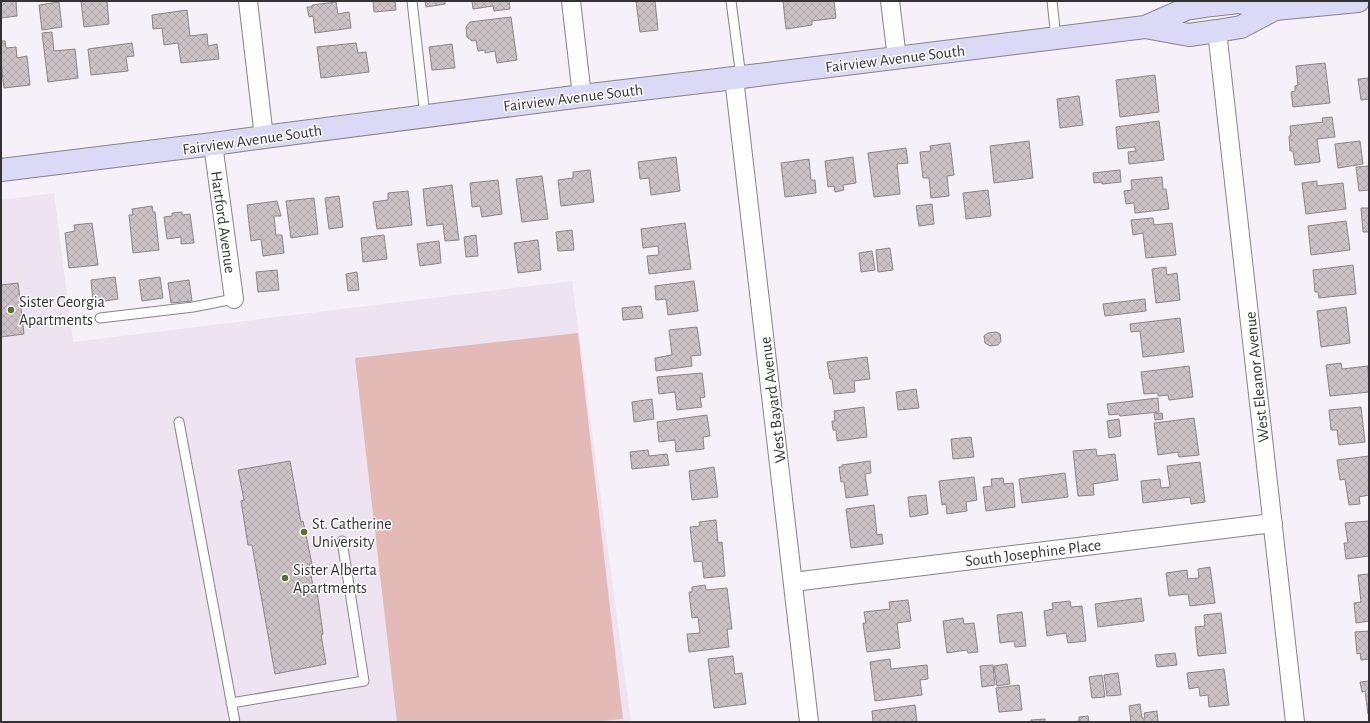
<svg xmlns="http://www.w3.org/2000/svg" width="1370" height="723" font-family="'Alegreya Sans',sans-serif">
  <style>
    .built { fill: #ede3f1 }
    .grass { fill: #e3bab5 }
    .building { fill: url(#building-cross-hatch); stroke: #8c8487 }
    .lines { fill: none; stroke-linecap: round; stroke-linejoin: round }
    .lane-casing { stroke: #878389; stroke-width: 11 }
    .street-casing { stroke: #878389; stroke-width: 20 }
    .secondary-casing { stroke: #878389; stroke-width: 24 }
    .lane { stroke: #fff; stroke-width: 9 }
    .street { stroke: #fff; stroke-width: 18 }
    .secondary { stroke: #dad9f6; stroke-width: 22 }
    .poi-dot { fill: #53742b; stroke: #fff; stroke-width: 1.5 }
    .labels { text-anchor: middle; stroke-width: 3; stroke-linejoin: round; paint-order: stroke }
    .street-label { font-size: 16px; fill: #343235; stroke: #fff }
    .poi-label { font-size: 16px; fill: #343235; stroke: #fff; text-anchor: start }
  </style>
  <defs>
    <pattern id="building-cross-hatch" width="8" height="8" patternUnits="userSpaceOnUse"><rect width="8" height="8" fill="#cbc2c6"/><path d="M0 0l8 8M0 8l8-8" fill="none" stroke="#afa7ab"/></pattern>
  </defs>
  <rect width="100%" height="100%" fill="#f6f1f8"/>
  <path class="built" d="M 54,193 L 73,342 L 572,281 L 631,722 L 1,722 L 1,200 Z"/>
  <path class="grass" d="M 578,333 L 623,719 L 593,722 L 397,722 L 355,358 Z"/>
  <path class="building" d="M 1,1 L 16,1 L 17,16 L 1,18 Z
    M 81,1 L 107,1 L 109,24 L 84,27 Z
    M 373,1 L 395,1 L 396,10 L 374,12 Z
    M 425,1 L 445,1 L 445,4 L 426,7 Z
    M 472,1 L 509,1 L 510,9 L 494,11 L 493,6 L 473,9 Z
    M 636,1 L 655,1 L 658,30 L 640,32 Z
    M 783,1 L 834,1 L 836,18 L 812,21 L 812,25 L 786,29 Z
    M 59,2 L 62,27 L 42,30 L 39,5 Z
    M 336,2 L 338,14 L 349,12 L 351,28 L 315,33 L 313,16 L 309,17 L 307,7 L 312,7 L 312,5 Z
    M 187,10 L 190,36 L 207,34 L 208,46 L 217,44 L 219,59 L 181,63 L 178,43 L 164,45 L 162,28 L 153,29 L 152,15 Z
    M 511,17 L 517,60 L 497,63 L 495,51 L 485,53 L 485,50 L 478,51 L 476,40 L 472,41 L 467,37 L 466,27 L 470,22 Z
    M 52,32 L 54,51 L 75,49 L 78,78 L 48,82 L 42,33 Z
    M 1,41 L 5,41 L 6,48 L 16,47 L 17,58 L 27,56 L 30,85 L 4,88 L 1,63 Z
    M 132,43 L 134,56 L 126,57 L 128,71 L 91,75 L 88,49 Z
    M 356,43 L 358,53 L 366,52 L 369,72 L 321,78 L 317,47 Z
    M 452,44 L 455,68 L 432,70 L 429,47 Z
    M 1325,63 L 1330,103 L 1293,107 L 1291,92 L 1295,91 L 1295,86 L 1298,85 L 1296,66 Z
    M 1155,75 L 1159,112 L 1120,117 L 1116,80 Z
    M 1369,78 L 1369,99 L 1361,100 L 1358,79 Z
    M 1079,96 L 1083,125 L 1060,128 L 1057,99 Z
    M 1332,117 L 1335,137 L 1317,139 L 1320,162 L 1295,165 L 1293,151 L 1290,151 L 1289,136 L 1291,136 L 1290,126 L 1323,122 L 1322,118 Z
    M 1159,121 L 1164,160 L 1129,164 L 1128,152 L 1136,151 L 1135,147 L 1118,149 L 1116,127 Z
    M 1029,141 L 1033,178 L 994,183 L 990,146 Z
    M 1360,141 L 1363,164 L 1338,168 L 1335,144 Z
    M 950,143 L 954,175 L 947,176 L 949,196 L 931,198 L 929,178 L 923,178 L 920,152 L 931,151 L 930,146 Z
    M 906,148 L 908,163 L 897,164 L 900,194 L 874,197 L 868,153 Z
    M 676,157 L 680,191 L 651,195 L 649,178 L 640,179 L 638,162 Z
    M 853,157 L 856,183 L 843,185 L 844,190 L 835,192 L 834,186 L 828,187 L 825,161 Z
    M 809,159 L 811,180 L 815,180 L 816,193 L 785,197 L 781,163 Z
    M 1369,166 L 1369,190 L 1359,191 L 1356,167 Z
    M 590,170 L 594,202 L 561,206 L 558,180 L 573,178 L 573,172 Z
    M 1120,170 L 1121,182 L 1102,184 L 1102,182 L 1094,183 L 1093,173 Z
    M 542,176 L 548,219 L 522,222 L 516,179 Z
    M 1162,177 L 1163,189 L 1166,189 L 1169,209 L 1135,213 L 1134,203 L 1126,204 L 1124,191 L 1132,190 L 1131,180 Z
    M 498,180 L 502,214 L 482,217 L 480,206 L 472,207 L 470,183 Z
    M 1317,181 L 1317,186 L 1343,183 L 1346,209 L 1306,214 L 1302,183 Z
    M 452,185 L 459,240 L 445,241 L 443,224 L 427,226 L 423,189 Z
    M 988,190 L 991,216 L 966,219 L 963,193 Z
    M 408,191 L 412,225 L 377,229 L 373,202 L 388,200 L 388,193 Z
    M 339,196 L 343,227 L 329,229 L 325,198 Z
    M 314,198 L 318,234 L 291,238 L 286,201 Z
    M 277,201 L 281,216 L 274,216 L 276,235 L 282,235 L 284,253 L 263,256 L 261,239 L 251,241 L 247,205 Z
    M 932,204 L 934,224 L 919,226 L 916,206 Z
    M 152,206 L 153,212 L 155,212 L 159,250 L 133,253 L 129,215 L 133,215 L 132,209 Z
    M 1361,208 L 1369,208 L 1369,232 L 1363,232 Z
    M 182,212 L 182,215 L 190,214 L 194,243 L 181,244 L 181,237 L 167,239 L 164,217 L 172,216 L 172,213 Z
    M 1153,218 L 1154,225 L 1172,223 L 1176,255 L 1146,258 L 1143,233 L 1133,235 L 1131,220 Z
    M 1346,221 L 1350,250 L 1311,255 L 1308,226 Z
    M 92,223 L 98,265 L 69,268 L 65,233 L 75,231 L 74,225 Z
    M 685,223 L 691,269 L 649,274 L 647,256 L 659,255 L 658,246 L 643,248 L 641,229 Z
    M 572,230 L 574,250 L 558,251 L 556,232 Z
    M 384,235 L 387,259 L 363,262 L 361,238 Z
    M 476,235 L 478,256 L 466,257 L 464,237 Z
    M 538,240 L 541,270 L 518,273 L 514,243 Z
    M 439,241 L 441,263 L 420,266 L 417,244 Z
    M 890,248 L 893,270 L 878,272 L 876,250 Z
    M 872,251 L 875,270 L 861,272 L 859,253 Z
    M 1353,265 L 1356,294 L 1319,298 L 1318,292 L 1315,292 L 1313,270 Z
    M 1166,267 L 1167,275 L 1177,273 L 1180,300 L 1156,303 L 1152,269 Z
    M 277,270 L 279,290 L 258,292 L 256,272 Z
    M 357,272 L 359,290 L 348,291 L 346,274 Z
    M 115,277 L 118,299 L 93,303 L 91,280 Z
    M 160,277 L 163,298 L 142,301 L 139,280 Z
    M 189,280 L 192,301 L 171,303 L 168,283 Z
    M 694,281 L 698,311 L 668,315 L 666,299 L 656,300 L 655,286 Z
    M 18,283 L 24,334 L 1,337 L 1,285 Z
    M 1145,299 L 1146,311 L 1105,316 L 1103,304 Z
    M 641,306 L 643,318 L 623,320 L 622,308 Z
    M 1346,307 L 1350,343 L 1321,347 L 1317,311 Z
    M 1180,318 L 1184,352 L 1143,357 L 1140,331 L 1131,332 L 1130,324 Z
    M 697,327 L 701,355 L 691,356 L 692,366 L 656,371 L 655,358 L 672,355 L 669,330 Z
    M 996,332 L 1000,334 L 1001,341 L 998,345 L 990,346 L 985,343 L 984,336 L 988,333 Z
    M 867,357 L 870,379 L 854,381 L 855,392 L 834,394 L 832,379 L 830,379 L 827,362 Z
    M 1341,363 L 1342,369 L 1368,366 L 1369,392 L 1330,396 L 1326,365 Z
    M 1189,366 L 1193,397 L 1169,400 L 1168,395 L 1158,396 L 1158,393 L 1144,394 L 1141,372 Z
    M 702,373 L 705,397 L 700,398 L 702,407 L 677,410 L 675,392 L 659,394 L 657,377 Z
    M 916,389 L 919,408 L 898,410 L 896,392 Z
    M 1158,398 L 1159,412 L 1120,416 L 1119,414 L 1109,415 L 1107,404 Z
    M 652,399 L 654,419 L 634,422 L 632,402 Z
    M 864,407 L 867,437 L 837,441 L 836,430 L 833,430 L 832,421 L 835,421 L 834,411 Z
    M 1361,407 L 1365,442 L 1339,445 L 1337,430 L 1331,430 L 1329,410 Z
    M 1162,413 L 1163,419 L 1155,420 L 1154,414 Z
    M 707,415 L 710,436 L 703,437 L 704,449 L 676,452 L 675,440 L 659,442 L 657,422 Z
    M 1194,418 L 1199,455 L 1179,457 L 1178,452 L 1158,455 L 1154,423 Z
    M 1119,419 L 1121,436 L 1109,438 L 1107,421 Z
    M 971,437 L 974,457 L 953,459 L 951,439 Z
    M 1096,449 L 1097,456 L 1115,454 L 1118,480 L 1093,484 L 1094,495 L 1078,496 L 1073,451 Z
    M 648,450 L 649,456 L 667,454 L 669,465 L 632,469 L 630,452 Z
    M 1369,456 L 1369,495 L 1359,497 L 1360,504 L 1349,505 L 1345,479 L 1340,480 L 1337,460 Z
    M 290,461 L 301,522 L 303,521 L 312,564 L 309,564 L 314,592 L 317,591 L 323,634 L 321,635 L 326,664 L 275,674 L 252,545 L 248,545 L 241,501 L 244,500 L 238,470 Z
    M 870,461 L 871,473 L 865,474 L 868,495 L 846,498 L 844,482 L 841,482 L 839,467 L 842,467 L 842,465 Z
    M 1200,462 L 1205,502 L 1191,504 L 1190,497 L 1143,503 L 1141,481 L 1160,479 L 1161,488 L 1170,487 L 1167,466 Z
    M 714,467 L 718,497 L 692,500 L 689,471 Z
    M 1065,473 L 1068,497 L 1022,503 L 1019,479 Z
    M 974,477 L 977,500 L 966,502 L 967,511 L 947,514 L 946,504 L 942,505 L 939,481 Z
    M 1003,478 L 1004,484 L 1013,483 L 1015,507 L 986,511 L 983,487 L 992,486 L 991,479 Z
    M 926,495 L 928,514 L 910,517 L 908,497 Z
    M 874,505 L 877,535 L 882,534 L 883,544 L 851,548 L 846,509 Z
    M 716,520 L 718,543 L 722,542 L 725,576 L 704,578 L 702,561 L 694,562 L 690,527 L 700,526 L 699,522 Z
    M 1369,521 L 1369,556 L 1346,559 L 1344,543 L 1348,543 L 1345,523 Z
    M 1210,567 L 1215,603 L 1190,606 L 1188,594 L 1169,596 L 1166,573 L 1187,570 L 1188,579 L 1199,578 L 1198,569 Z
    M 1369,574 L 1369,621 L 1356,623 L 1354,603 L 1361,602 L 1358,575 Z
    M 705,585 L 706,590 L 727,588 L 732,629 L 727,629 L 729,647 L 689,652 L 687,634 L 700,633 L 698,617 L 692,618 L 689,592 L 692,592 L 692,587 Z
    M 1141,598 L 1144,621 L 1098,627 L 1095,604 Z
    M 908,600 L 911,621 L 897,623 L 900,648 L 867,652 L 863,623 L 866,623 L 864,612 L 890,609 L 889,602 Z
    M 1070,601 L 1071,607 L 1082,606 L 1086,641 L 1068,643 L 1066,633 L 1047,636 L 1044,611 L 1053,609 L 1052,603 Z
    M 1022,612 L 1026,646 L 1015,647 L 1014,641 L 1000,643 L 997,615 Z
    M 1221,613 L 1226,653 L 1198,656 L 1195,627 L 1205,626 L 1204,615 Z
    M 963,618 L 964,624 L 974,623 L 978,652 L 968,653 L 967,650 L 947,653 L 943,621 Z
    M 1369,631 L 1369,659 L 1361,660 L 1360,653 L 1357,654 L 1355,632 Z
    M 1175,653 L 1177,665 L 1157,667 L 1155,655 Z
    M 733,656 L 735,674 L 742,673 L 746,704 L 714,708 L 708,659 Z
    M 890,659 L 891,669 L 927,665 L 928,679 L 920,680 L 922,695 L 875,701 L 870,662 Z
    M 1007,664 L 1010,684 L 997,686 L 994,666 Z
    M 993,665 L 995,685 L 982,687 L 980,666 Z
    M 1224,669 L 1229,705 L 1209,707 L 1208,695 L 1200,696 L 1199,687 L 1189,689 L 1187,673 Z
    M 1118,673 L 1121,695 L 1107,696 L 1104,675 Z
    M 1102,675 L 1105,697 L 1092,698 L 1089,677 Z
    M 1369,681 L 1369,714 L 1368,714 L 1365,691 L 1362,692 L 1360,682 Z
    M 1019,685 L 1022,710 L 999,712 L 996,688 Z
    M 1140,704 L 1142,718 L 1145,718 L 1144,713 L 1157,711 L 1158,722 L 1131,722 L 1129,706 Z
    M 915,705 L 917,722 L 873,722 L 872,711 Z
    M 1088,716 L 1089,722 L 1072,722 L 1079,721 L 1079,717 Z
    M 1045,719 L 1045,722 L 1031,722 L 1031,720 Z"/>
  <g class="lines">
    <g class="lane-casing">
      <path id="lane" d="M 412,1 L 425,116
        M 731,1 L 741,77
        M 1052,1 L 1056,38
        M 100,318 L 193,307 L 234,299
        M 179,422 L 235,722
        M 231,703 L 364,681 L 342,541"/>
    </g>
    <g class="street-casing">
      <path id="street" d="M 248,1 L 264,137
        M 571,1 L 582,96
        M 890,1 L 897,58
        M 1217,31 L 1295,722
        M 734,78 L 809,722
        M 213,144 L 234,299
        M 793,582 L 1273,523"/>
    </g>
    <g class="secondary-casing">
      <path id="secondary" d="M 1145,27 L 1186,9 L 1212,5 L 1238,2 L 1275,9 L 1358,1
        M 1,170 L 213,144 L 264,137 L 582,96 L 734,78 L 1145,27 L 1189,35 L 1217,31 L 1241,27 L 1275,9"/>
    </g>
    <use href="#lane" class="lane"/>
    <use href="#street" class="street"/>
    <use href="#secondary" class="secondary"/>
  </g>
  <g class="poi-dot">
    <circle cx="11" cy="310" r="4"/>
    <circle cx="304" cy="532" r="4"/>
    <circle cx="285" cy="578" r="4"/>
  </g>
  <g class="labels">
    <g class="street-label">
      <text transform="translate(895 58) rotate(-7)" y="6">Fairview Avenue South</text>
      <text transform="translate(573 97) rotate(-7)" y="6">Fairview Avenue South</text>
      <text transform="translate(252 139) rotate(-8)" y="6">Fairview Avenue South</text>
      <text transform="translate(224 222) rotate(82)" y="6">Hartford Avenue</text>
      <text transform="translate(1256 377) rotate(-96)" y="6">West Eleanor Avenue</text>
      <text transform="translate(772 400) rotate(-97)" y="6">West Bayard Avenue</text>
      <text transform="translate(1033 552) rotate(-7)" y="6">South Josephine Place</text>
    </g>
    <g class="poi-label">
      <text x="19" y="307">Sister Georgia<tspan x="19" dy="18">Apartments</tspan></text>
      <text x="312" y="529">St. Catherine<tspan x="312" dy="18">University</tspan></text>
      <text x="293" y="575">Sister Alberta<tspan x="293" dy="18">Apartments</tspan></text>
    </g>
  </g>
  <rect width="1370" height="723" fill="none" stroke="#343235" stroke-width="4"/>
</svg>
